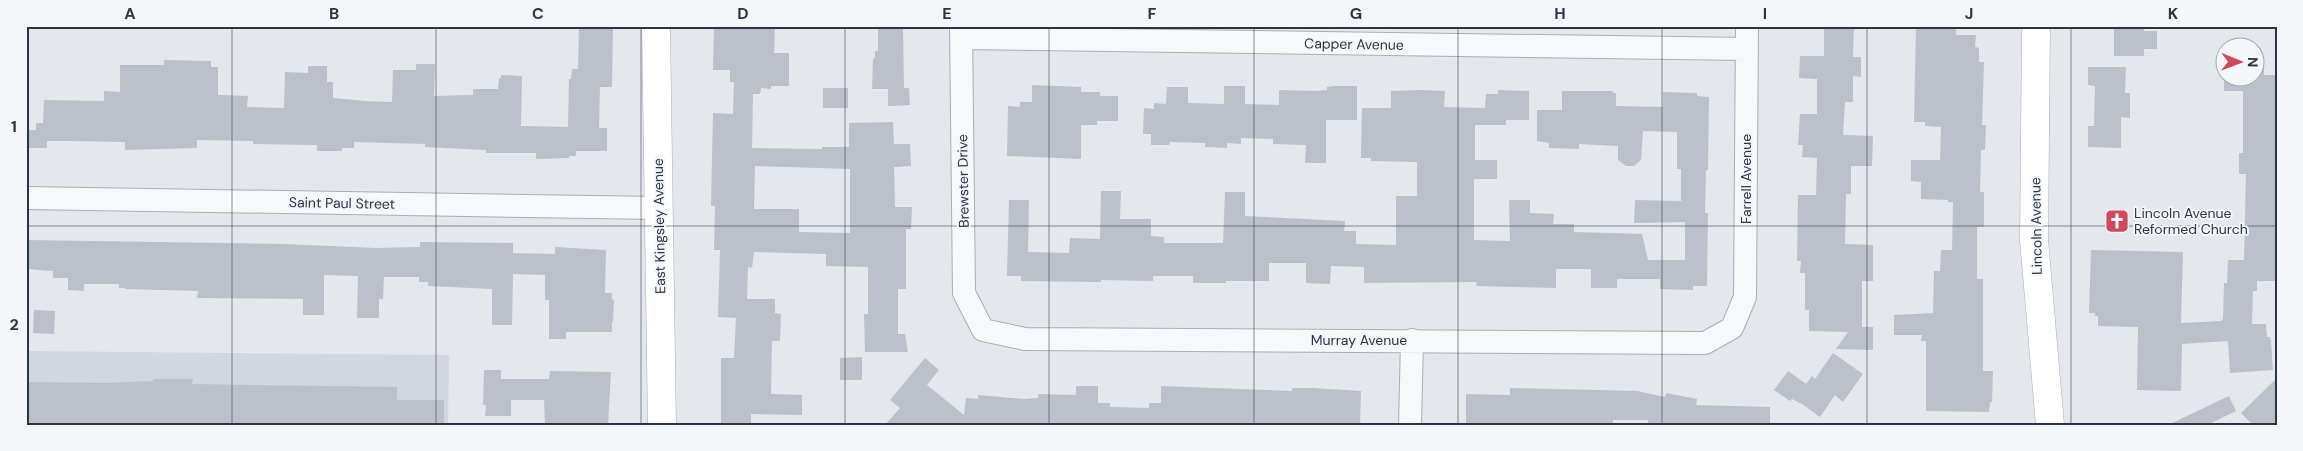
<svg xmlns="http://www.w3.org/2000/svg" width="2303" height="451" font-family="'DM Sans',sans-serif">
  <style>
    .built { fill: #d2d6de }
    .building { fill: #bbc0ca; fill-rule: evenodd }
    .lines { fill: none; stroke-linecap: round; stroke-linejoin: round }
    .street-casing { stroke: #a9aeb7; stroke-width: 24 }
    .secondary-casing { stroke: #a9aeb7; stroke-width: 29 }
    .street { stroke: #f7f8fa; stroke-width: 22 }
    .secondary { stroke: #fff; stroke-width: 28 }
    .grid { fill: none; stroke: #2b3445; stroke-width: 1; stroke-opacity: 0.55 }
    .labels { text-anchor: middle; stroke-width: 4; stroke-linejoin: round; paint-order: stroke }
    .street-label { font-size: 14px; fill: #2b3445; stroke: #f4f6f9 }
    .poi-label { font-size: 14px; fill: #2b3445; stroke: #f4f6f9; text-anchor: start }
    .neatline { fill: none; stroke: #2b3445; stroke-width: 2 }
    .grid-label { font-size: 16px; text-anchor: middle; font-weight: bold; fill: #2b3445 }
  </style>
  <rect width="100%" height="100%" fill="#e4e7ec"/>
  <path class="built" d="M 26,351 L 449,355 L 448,425 L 26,425 Z"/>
  <path class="building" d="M 579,26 L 613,26 L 612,87 L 600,87 L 599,128 L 607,128 L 607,151 L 576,151 L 576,156 L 569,156 L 569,158 L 536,159 L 536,153 L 486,153 L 486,150 L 425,147 L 425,144 L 354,142 L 354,148 L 342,148 L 342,151 L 317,151 L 317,145 L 253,144 L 253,141 L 197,140 L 197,148 L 125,150 L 125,142 L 73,141 L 47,141 L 47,148 L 26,148 L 26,130 L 36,130 L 36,123 L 43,123 L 44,100 L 104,101 L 104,91 L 120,92 L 120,65 L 164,65 L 164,60 L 211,61 L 211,67 L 218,67 L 218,95 L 248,96 L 247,107 L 284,108 L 285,72 L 308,73 L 308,66 L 327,66 L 327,82 L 333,82 L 333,98 L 365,101 L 392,102 L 393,70 L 416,70 L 416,64 L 435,64 L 434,96 L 473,95 L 473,89 L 498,89 L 499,78 L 501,78 L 501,75 L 522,76 L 521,126 L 568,127 L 569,79 L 571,79 L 572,69 L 578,69 Z
    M 714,26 L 775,26 L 774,53 L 789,53 L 789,86 L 771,86 L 771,89 L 761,88 L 760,94 L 753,94 L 752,148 L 822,149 L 822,147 L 849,147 L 849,123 L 893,122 L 894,144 L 910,144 L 911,166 L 894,167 L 895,207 L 912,207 L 911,229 L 906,229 L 906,289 L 898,289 L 898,334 L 905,334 L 908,352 L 865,352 L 864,314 L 868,314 L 868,267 L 826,266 L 826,254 L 754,252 L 752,268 L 748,267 L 747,299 L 775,299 L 775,313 L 781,314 L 780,341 L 772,341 L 771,394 L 802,395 L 802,415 L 751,414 L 751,425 L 721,425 L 721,358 L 734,358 L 736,318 L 718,317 L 720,250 L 714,250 L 715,206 L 711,206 L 713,113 L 733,114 L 734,82 L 730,82 L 730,70 L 713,70 ZM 755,166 L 850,169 L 850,233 L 799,232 L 799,209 L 754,209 Z
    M 878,26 L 903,26 L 904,88 L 909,88 L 910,105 L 888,106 L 888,89 L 872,89 L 873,59 L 875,58 L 875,51 L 878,51 Z
    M 1824,26 L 1854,26 L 1853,57 L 1861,57 L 1861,77 L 1853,76 L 1853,102 L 1845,102 L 1843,135 L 1873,136 L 1872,166 L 1851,166 L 1851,194 L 1846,194 L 1845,244 L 1873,245 L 1873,281 L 1862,281 L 1862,327 L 1873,327 L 1873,350 L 1836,349 L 1848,332 L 1809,331 L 1809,310 L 1805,310 L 1805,273 L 1800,273 L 1801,261 L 1797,261 L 1798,195 L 1816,195 L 1817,158 L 1802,157 L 1803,145 L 1798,145 L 1800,114 L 1817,114 L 1817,79 L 1799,78 L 1800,56 L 1824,56 Z
    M 1916,26 L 1956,26 L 1956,35 L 1976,35 L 1975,47 L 1979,48 L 1979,62 L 1984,62 L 1982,125 L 1986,125 L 1985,150 L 1981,150 L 1980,192 L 1984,192 L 1984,227 L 1977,227 L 1977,279 L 1983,279 L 1983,371 L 1993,371 L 1992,402 L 1990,402 L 1989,412 L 1926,411 L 1926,341 L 1921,341 L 1922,335 L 1894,335 L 1894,315 L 1933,313 L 1934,271 L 1940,271 L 1941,250 L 1952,250 L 1953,202 L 1948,202 L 1948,200 L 1921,199 L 1921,182 L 1911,181 L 1911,160 L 1940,160 L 1941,127 L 1925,126 L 1925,122 L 1914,122 Z
    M 2114,26 L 2144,26 L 2144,31 L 2157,31 L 2157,49 L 2144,49 L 2144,56 L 2114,56 Z
    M 2256,48 L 2261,48 L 2261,60 L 2264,60 L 2264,75 L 2277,75 L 2277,281 L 2257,281 L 2257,291 L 2253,291 L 2252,324 L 2266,324 L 2267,337 L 2270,337 L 2271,342 L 2273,370 L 2230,373 L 2228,341 L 2182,344 L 2181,391 L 2137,390 L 2138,327 L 2098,326 L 2098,316 L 2095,316 L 2095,313 L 2089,313 L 2091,250 L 2183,252 L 2181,323 L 2221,321 L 2223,319 L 2224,283 L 2227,283 L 2228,260 L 2244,260 L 2246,174 L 2239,174 L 2239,153 L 2243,153 L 2243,91 L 2224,91 L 2224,57 L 2226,78 L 2256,78 Z
    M 2088,67 L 2126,67 L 2125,93 L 2130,93 L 2130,118 L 2121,117 L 2121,148 L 2088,147 L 2088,126 L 2094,126 L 2095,86 L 2088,85 Z
    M 1032,85 L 1081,87 L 1081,92 L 1100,92 L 1100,96 L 1118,96 L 1118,121 L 1097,121 L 1097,125 L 1081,125 L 1081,159 L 1007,156 L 1008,106 L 1020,107 L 1020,102 L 1032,102 Z
    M 1224,86 L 1245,86 L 1245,104 L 1279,105 L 1279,90 L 1315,91 L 1327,90 L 1327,87 L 1334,86 L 1357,86 L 1357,120 L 1326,120 L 1326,163 L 1305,163 L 1306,145 L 1273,144 L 1273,139 L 1241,138 L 1241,144 L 1227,143 L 1227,148 L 1205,147 L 1205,143 L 1170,142 L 1169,145 L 1151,145 L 1151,134 L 1143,134 L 1144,108 L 1154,109 L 1154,103 L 1166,104 L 1167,87 L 1188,87 L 1188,103 L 1224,104 Z
    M 823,88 L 848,88 L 848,108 L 823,108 Z
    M 1422,90 L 1445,91 L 1444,107 L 1485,108 L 1486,94 L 1498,94 L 1498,90 L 1529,91 L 1529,120 L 1506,120 L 1506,125 L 1475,125 L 1475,160 L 1497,160 L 1497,179 L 1474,179 L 1474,240 L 1510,241 L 1509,200 L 1530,200 L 1530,213 L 1554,214 L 1553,224 L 1574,224 L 1574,232 L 1642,234 L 1648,260 L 1685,260 L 1685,222 L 1634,223 L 1635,200 L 1681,201 L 1681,169 L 1677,169 L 1677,132 L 1643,131 L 1641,160 L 1634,166 L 1626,166 L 1618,160 L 1618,146 L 1579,144 L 1579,149 L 1549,148 L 1549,143 L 1537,141 L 1537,110 L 1562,110 L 1562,91 L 1613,91 L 1613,93 L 1616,93 L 1616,106 L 1663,107 L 1663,92 L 1697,93 L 1697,96 L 1709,97 L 1708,170 L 1706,170 L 1705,213 L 1708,213 L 1707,286 L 1693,286 L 1693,290 L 1660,289 L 1660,279 L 1617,279 L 1617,288 L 1591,288 L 1591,269 L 1556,269 L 1556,288 L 1476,286 L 1477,282 L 1364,283 L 1364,267 L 1331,266 L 1330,284 L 1306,283 L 1306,263 L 1269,263 L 1269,281 L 1226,281 L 1226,283 L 1193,283 L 1193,276 L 1153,276 L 1153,281 L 1101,280 L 1101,282 L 1021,281 L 1021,276 L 1007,276 L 1009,200 L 1029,200 L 1028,252 L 1069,253 L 1070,238 L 1100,239 L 1101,191 L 1121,191 L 1120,219 L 1151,219 L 1151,236 L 1164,237 L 1164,243 L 1223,243 L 1225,192 L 1245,192 L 1245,216 L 1345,221 L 1344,231 L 1356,231 L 1356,244 L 1396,245 L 1396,196 L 1417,196 L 1417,162 L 1371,161 L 1371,158 L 1361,158 L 1362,108 L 1391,108 L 1391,91 Z
    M 26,240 L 284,244 L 376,248 L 420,247 L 420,242 L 513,243 L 513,253 L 555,254 L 555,247 L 606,250 L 605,293 L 612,293 L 612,300 L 614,299 L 613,322 L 612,322 L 612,332 L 566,332 L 566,339 L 549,339 L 549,300 L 545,300 L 545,275 L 513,274 L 512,325 L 492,325 L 492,289 L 428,286 L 428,282 L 419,282 L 419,277 L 384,277 L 383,299 L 379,299 L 379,318 L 357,318 L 358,276 L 324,275 L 324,315 L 303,315 L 303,299 L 197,298 L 198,291 L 125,289 L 125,288 L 119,288 L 119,284 L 84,284 L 84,291 L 68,290 L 68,278 L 53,278 L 53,271 L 26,269 Z
    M 34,310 L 55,311 L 54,334 L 33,333 Z
    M 1833,353 L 1863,374 L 1843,402 L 1835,395 L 1820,417 L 1802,404 L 1792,399 L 1790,401 L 1774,390 L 1788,371 L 1806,384 L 1812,376 L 1815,379 Z
    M 862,357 L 862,380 L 840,380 L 840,358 Z
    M 925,358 L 939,370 L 927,385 L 964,415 L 966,398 L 978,399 L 978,395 L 1024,399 L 1038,398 L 1038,394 L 1076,395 L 1076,386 L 1098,386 L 1098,403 L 1110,403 L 1110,407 L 1149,408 L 1149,403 L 1161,403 L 1161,386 L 1292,391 L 1292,388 L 1313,388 L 1361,391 L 1360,425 L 885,425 L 900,408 L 890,400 Z
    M 484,370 L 501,370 L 501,379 L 549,379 L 550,371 L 611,372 L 608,425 L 545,425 L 544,400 L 511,400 L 511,416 L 485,416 L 486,405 L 483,405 Z
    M 2277,378 L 2277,425 L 2253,425 L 2241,413 Z
    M 153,379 L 193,379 L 192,384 L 397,387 L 397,400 L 444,400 L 444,425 L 26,425 L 26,382 L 106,383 L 153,381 Z
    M 1510,388 L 1637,391 L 1665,397 L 1666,393 L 1697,399 L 1696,405 L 1770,407 L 1770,425 L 1648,425 L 1648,420 L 1613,420 L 1613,425 L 1466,425 L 1466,394 L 1510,395 Z
    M 2229,396 L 2236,411 L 2207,425 L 2168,425 Z"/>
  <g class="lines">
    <g class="street-casing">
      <path id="street" d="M 961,26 L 964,293 L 983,330 L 1025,339 L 1705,343 L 1732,328 L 1745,297 L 1747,26
        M 962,38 L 1747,49
        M 26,198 L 658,208
        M 1410,425 L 1412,340"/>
    </g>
    <g class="secondary-casing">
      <path id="secondary" d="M 656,26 L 662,425
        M 2036,26 L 2034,240 L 2050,425"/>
    </g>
    <use href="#street" class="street"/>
    <use href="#secondary" class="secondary"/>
  </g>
  <path class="grid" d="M 232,26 L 232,425M 436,26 L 436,425M 641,26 L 641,425M 845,26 L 845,425M 1049,26 L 1049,425M 1254,26 L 1254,425M 1458,26 L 1458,425M 1662,26 L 1662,425M 1867,26 L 1867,425M 2071,26 L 2071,425M 26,226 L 2277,226"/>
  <defs>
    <g id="church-square" transform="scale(1.25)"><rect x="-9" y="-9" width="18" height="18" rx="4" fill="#d1495b" stroke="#f4f6f9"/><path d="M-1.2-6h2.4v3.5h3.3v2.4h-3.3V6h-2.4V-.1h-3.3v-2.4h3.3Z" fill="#fff"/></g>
  </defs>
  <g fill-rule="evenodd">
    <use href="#church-square" x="2117" y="221"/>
  </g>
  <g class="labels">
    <g class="street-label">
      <text transform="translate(1354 44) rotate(1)" y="5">Capper Avenue</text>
      <text transform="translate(1746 179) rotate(-90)" y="5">Farrell Avenue</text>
      <text transform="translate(963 181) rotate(-91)" y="5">Brewster Drive</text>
      <text transform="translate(342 203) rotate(1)" y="5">Saint Paul Street</text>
      <text transform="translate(659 226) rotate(-91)" y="5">East Kingsley Avenue</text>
      <text transform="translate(2036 226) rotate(-91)" y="5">Lincoln Avenue</text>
      <text x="1359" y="345">Murray Avenue</text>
    </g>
    <g class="poi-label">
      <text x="2134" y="218">Lincoln Avenue<tspan x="2134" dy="16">Reformed Church</tspan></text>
    </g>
  </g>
  <rect width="2303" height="451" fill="none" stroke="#f4f6f9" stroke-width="55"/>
  <g transform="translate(2240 62) rotate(91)"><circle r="24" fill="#f4f6f9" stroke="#a4a8b1"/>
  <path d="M0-4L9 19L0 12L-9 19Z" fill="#d1495b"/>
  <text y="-8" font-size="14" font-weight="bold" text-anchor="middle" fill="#2b3445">N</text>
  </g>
  <rect x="28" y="28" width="2248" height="396" class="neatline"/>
  <g class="grid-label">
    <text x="130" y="19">A</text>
    <text x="334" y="19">B</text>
    <text x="538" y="19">C</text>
    <text x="743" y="19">D</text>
    <text x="947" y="19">E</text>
    <text x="1152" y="19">F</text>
    <text x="1356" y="19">G</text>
    <text x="1560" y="19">H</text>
    <text x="1765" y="19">I</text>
    <text x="1969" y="19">J</text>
    <text x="2173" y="19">K</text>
    <text x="14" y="132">1</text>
    <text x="14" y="330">2</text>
  </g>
</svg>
